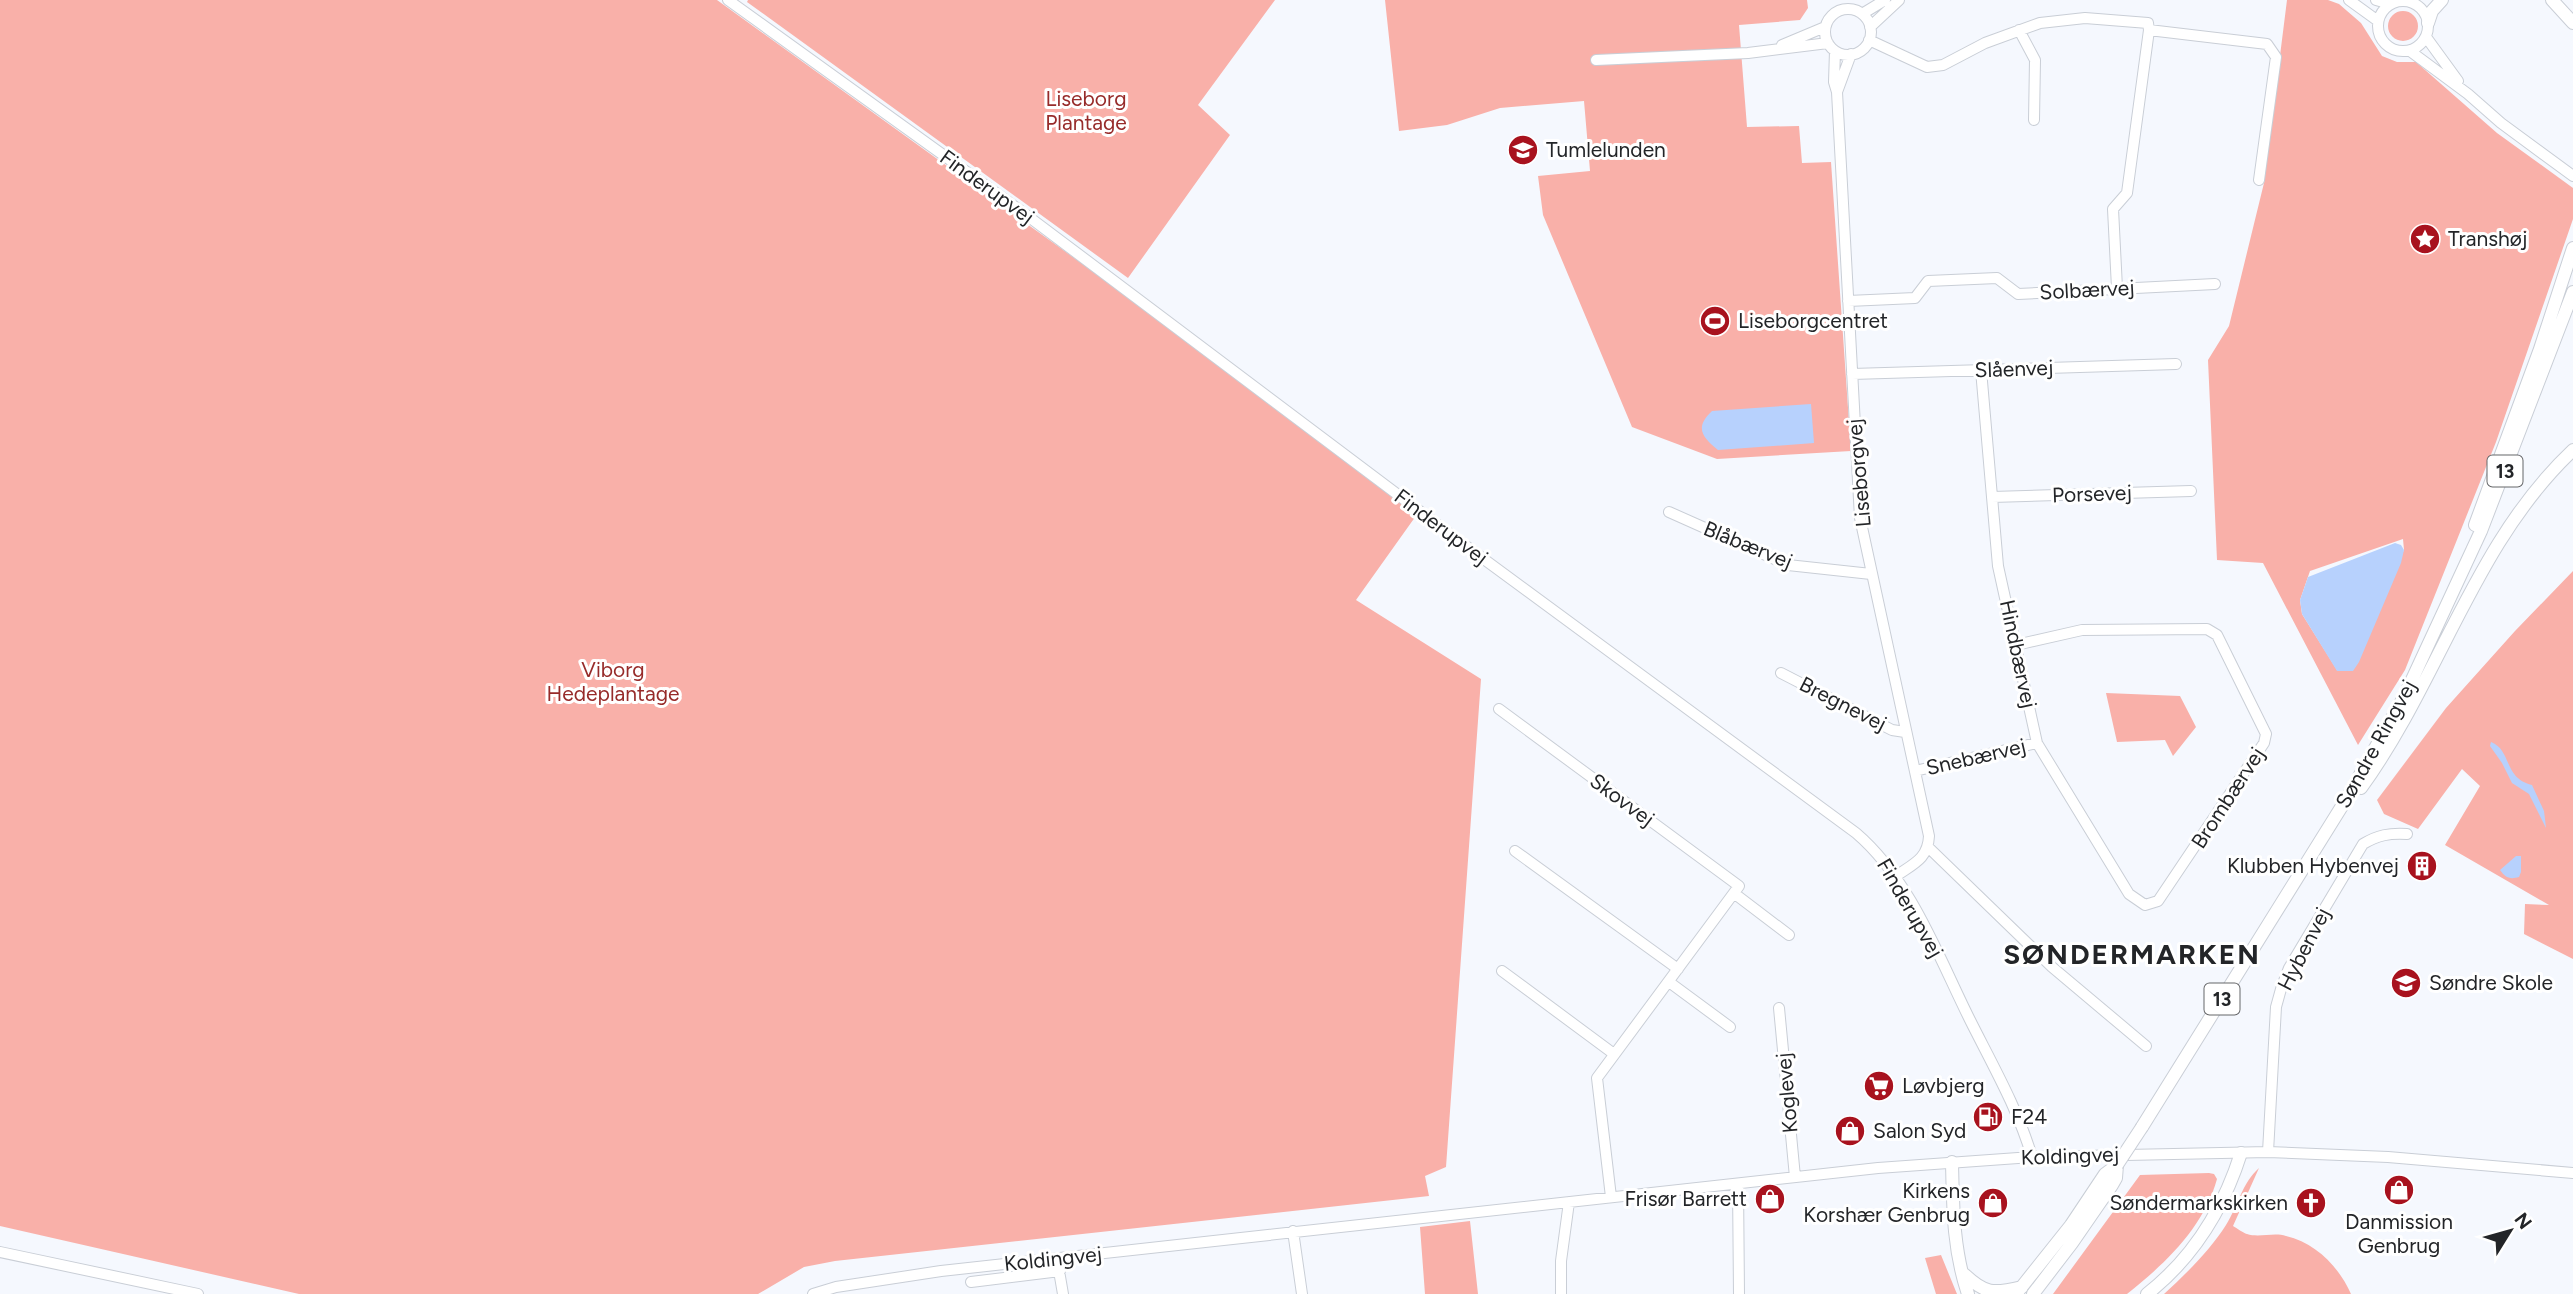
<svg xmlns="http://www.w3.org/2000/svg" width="2573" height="1294" font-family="Figtree,sans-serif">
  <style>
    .green { fill: #f9b0a9; fill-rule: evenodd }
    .water { fill: #b7d1fd }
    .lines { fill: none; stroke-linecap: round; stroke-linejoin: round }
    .minor-casing { stroke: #c9ced6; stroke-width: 12 }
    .major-casing { stroke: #c9ced6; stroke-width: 14 }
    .minor { stroke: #fff; stroke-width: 10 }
    .major { stroke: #fff; stroke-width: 12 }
    .major-bridge-casing { stroke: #c9ced6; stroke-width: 14; stroke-linecap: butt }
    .major-bridge { stroke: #fff; stroke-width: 12 }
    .labels { text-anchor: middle; stroke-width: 6; stroke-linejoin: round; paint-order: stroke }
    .shield { fill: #fff; stroke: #656668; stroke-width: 2 }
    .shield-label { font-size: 19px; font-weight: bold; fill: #232528 }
    .park-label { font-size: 21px; fill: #972b2a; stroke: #fff }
    .poi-label { font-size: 21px; fill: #232528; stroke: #fff; text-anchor: start }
    .street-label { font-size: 21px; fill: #232528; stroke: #fff }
    .district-label { font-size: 28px; font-weight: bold; letter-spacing: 2px; fill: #232528; stroke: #fff }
  </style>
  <rect width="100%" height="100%" fill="#f5f8fe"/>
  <path class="green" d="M 0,0 L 717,0 L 1120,291 L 1418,513 L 1356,600 L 1481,679 L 1446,1167 L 1425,1176 L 1429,1196 L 835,1261 L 804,1267 L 758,1294 L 299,1294 L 0,1226 Z
    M 748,0 L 1275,0 L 1198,105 L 1230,135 L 1128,278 L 747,2 Z
    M 1385,0 L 1807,0 L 1808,8 L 1800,20 L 1739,25 L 1747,127 L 1799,126 L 1802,163 L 1831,162 L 1851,451 L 1717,459 L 1632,427 L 1543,215 L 1538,176 L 1590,171 L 1584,101 L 1500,108 L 1447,125 L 1399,131 Z
    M 2287,0 L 2328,0 L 2339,4 L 2361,23 L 2382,56 L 2397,62 L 2416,62 L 2497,133 L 2573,188 L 2573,219 L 2496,442 L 2405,670 L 2358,745 L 2263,563 L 2217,560 L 2208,360 L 2229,326 L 2264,183 ZM 2403,539 L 2404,550 L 2337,670 L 2302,614 L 2300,600 L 2310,571 Z
    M2388 26a15 15 0 1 1 30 0a15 15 0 1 1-30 0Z
    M 2573,571 L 2573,959 L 2524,934 L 2525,904 L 2549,905 L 2445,845 L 2480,786 L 2462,769 L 2418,829 L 2384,814 L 2377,800 L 2446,708 L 2515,631 Z
    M 2106,693 L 2180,696 L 2196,727 L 2173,756 L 2165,740 L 2117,742 Z
    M 2259,1168 L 2233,1226 C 2237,1228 2243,1233 2247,1234 C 2259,1238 2274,1232 2286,1236 C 2316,1243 2339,1267 2351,1294 L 2164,1294 C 2187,1273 2210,1250 2226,1225 C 2238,1206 2242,1183 2259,1168 Z
    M 2209,1173 L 2214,1174 L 2217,1179 C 2204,1227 2165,1264 2127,1294 L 2053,1294 L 2140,1175 Z
    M 1470,1221 L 1478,1294 L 1425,1294 L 1420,1227 Z
    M 1941,1255 L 1957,1294 L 1936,1294 L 1925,1258 Z"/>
  <path class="water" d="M 1811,404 L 1814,443 L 1718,450 C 1701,436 1695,427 1712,411 Z
    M 2395,543 L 2401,545 L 2404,550 L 2401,563 L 2359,662 L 2353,671 L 2337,671 L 2302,614 L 2300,600 L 2308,577 Z
    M 2491,742 C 2512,750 2503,778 2532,785 L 2544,811 L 2546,828 L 2529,794 L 2512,783 L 2502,763 L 2490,746 Z
    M 2516,856 L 2521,856 L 2521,872 L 2519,877 C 2509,880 2505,877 2500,870 Z"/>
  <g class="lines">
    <g class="minor-casing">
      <path id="minor" d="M 728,0 L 1025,214 L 1462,543 L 1856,833 C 1911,880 1938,956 1970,1020 C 1992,1064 2018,1109 2032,1157
        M 2349,0 L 2378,21
        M 2376,0 L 2390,4
        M2378 26a25 25 0 1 1 50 0a25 25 0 1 1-50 0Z
        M1825 32a23 23 0 1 1 46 0a23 23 0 1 1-46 0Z
        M 1862,14 L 1885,0
        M 1870,27 L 1899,0
        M 2019,30 L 2035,60 L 2034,120
        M 2149,30 L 2267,44 L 2276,57 L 2259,180
        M 2426,37 L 2458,81
        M 1869,40 L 1927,67 L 1943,65 L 1985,43 L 2040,23 L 2085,18 L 2148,23 L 2149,30 L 2127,193 L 2113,209 L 2117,288
        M 1782,45 L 1825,27
        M 1835,51 L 1834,82 L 1837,92 L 1860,518 L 1929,836 C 1928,859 1913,864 1896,876
        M 2410,51 L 2468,94 L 2501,123 L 2573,176
        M 1596,60 L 1748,53 L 1828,43
        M 1837,92 L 1851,54
        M 1848,301 L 1915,298 L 1928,281 L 1997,278 L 2018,294 L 2215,284
        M 1981,370 L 1998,566 L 2037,743 L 2129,894 L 2145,905 L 2158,901 L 2264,743 L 2266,734 L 2217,635 L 2207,629 L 2082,630 L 2016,645
        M 1852,374 L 2176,364
        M 1992,497 L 2191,491
        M 1669,512 L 1788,565 L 1871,574
        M 1781,673 L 1892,730 L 1905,732
        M 1499,709 L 1739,886 L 1597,1078 L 1611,1197
        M 1915,771 L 2037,743
        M 1929,848 L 2052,967 L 2146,1046
        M 1515,851 L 1678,969
        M 1735,894 L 1789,935
        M 1502,971 L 1614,1054
        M 1669,982 L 1730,1027
        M 1779,1008 L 1795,1177
        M 2268,1152 L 2276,1007 L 2281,989 L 2289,968 L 2363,844 C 2378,835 2389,833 2407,834
        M 1738,1184 L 1739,1294
        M 1293,1231 L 1302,1294
        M 0,1252 L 198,1294
        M 1058,1265 L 1063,1294
        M 971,1282 L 1060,1271
        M 813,1294 L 836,1287 L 941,1271 L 1878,1168 L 2032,1157 L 2268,1152 L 2388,1157 L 2573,1173
        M 1561,1294 L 1561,1261 L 1569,1202"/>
    </g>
    <g class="major-casing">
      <path id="major" d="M 2552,0 L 2573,23
        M 2428,23 L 2432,11 L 2442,0
        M 2475,525 L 2540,349 L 2573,248
        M 2361,788 C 2440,679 2474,543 2573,450
        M 2142,1127 L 2347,798 L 2404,697 L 2481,531 L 2573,292
        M 1952,1162 C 1953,1207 1953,1250 1968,1294
        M 1964,1274 C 1985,1294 1993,1294 2022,1287
        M 2016,1294 L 2071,1225 L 2105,1174 L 2117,1165
        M 2033,1294 L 2072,1243 L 2112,1185 L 2116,1178 L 2117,1165
        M 2147,1294 C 2194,1257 2223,1210 2241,1153"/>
    </g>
    <use href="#minor" class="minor"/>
    <use href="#major" class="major"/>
    <g class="major-bridge-casing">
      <path id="major-bridge" d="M 2117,1165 L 2142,1127"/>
    </g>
    <use href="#major-bridge" class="major-bridge"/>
  </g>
  <defs>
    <g id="school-disc" transform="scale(1.575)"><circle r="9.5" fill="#a8121e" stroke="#fff"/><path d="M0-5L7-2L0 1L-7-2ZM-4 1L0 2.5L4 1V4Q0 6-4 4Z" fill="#fff"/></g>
    <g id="sight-disc" transform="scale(1.575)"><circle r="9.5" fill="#a8121e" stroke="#fff"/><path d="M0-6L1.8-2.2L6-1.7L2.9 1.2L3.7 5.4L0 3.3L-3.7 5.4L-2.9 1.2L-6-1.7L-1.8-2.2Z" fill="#fff"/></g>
    <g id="stadium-disc" transform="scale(1.575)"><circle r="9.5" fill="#a8121e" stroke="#fff"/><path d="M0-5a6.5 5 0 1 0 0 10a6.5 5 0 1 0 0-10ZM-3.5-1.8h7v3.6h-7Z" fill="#fff"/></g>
    <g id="building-disc" transform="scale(1.575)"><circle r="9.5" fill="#a8121e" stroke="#fff"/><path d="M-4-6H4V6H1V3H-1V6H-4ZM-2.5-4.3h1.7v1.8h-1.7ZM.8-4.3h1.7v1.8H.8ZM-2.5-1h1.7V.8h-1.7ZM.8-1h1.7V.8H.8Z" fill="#fff"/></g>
    <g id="supermarket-disc" transform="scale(1.575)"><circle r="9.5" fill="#a8121e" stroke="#fff"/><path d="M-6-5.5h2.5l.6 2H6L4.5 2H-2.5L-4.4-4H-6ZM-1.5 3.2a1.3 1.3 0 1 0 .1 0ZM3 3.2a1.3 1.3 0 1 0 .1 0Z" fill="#fff"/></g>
    <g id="fuel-disc" transform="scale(1.575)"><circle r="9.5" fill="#a8121e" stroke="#fff"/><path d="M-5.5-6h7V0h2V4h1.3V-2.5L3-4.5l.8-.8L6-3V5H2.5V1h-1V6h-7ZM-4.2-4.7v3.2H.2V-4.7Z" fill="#fff"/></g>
    <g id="shop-disc" transform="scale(1.575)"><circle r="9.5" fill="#a8121e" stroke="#fff"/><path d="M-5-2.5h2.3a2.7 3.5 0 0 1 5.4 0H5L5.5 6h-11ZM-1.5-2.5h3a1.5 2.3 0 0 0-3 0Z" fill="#fff"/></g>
    <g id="church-disc" transform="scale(1.575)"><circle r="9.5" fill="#a8121e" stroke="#fff"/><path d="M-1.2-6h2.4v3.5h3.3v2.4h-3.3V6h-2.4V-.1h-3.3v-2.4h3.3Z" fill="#fff"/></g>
  </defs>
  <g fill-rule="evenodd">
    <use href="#school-disc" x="1523" y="150"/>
    <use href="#sight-disc" x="2425" y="239"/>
    <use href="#stadium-disc" x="1715" y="321"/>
    <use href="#building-disc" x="2422" y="866"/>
    <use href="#school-disc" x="2406" y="983"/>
    <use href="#supermarket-disc" x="1879" y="1086"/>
    <use href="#fuel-disc" x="1988" y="1117"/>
    <use href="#shop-disc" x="1850" y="1131"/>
    <use href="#shop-disc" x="2399" y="1190"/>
    <use href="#shop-disc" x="1770" y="1199"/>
    <use href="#shop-disc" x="1993" y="1203"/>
    <use href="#church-disc" x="2311" y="1203"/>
  </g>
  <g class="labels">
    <g class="shield">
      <rect x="2487.5" y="455.5" width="35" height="31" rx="5"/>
      <rect x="2204.5" y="983.5" width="35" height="31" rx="5"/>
    </g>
    <g class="shield-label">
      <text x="2505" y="478">13</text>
      <text x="2222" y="1006">13</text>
    </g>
    <g class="park-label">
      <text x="1086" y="106">Liseborg<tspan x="1086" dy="24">Plantage</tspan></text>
      <text x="613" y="677">Viborg<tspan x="613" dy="24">Hedeplantage</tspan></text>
    </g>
    <g class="poi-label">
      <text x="1546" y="157">Tumlelunden</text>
      <text x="2448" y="246">Transhøj</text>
      <text x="1738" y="328">Liseborgcentret</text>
      <text x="2399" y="873" text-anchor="end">Klubben Hybenvej</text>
      <text x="2429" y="990">Søndre Skole</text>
      <text x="1902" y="1093">Løvbjerg</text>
      <text x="2011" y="1124">F24</text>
      <text x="1873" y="1138">Salon Syd</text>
      <text x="1970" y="1198" text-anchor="end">Kirkens<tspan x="1970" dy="24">Korshær Genbrug</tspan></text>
      <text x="1747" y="1206" text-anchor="end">Frisør Barrett</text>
      <text x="2288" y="1210" text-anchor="end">Søndermarkskirken</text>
      <text x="2399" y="1229" text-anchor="middle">Danmission<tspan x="2399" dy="24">Genbrug</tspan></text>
    </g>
    <g class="street-label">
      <text transform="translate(987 187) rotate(36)" y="7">Finderupvej</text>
      <text transform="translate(2087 290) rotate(-3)" y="7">Solbærvej</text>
      <text transform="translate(2014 369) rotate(-2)" y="7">Slåenvej</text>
      <text transform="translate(1859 473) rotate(-95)" y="7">Liseborgvej</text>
      <text transform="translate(2092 494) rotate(-2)" y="7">Porsevej</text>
      <text transform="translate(1441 527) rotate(37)" y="7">Finderupvej</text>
      <text transform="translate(1748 545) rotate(22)" y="7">Blåbærvej</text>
      <text transform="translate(2018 654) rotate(78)" y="7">Hindbærvej</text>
      <text transform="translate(1843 704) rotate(27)" y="7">Bregnevej</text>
      <text transform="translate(2376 744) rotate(-61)" y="7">Søndre Ringvej</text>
      <text transform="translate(1976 757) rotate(-13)" y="7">Snebærvej</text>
      <text transform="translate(2228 798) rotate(-57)" y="7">Brombærvej</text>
      <text transform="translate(1622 800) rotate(36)" y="7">Skovvej</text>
      <text transform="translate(1910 908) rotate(60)" y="7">Finderupvej</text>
      <text transform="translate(2304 949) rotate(-63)" y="7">Hybenvej</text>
      <text transform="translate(1787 1093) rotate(-95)" y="7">Koglevej</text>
      <text transform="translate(2070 1156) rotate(-2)" y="7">Koldingvej</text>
      <text transform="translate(1053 1259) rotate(-6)" y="7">Koldingvej</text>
    </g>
    <g class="district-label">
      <text x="2132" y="964">SØNDERMARKEN</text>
    </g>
  </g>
  <g transform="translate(2510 1231) rotate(53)" stroke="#ffffff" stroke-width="5" paint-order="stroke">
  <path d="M0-5L12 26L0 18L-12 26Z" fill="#232528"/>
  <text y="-10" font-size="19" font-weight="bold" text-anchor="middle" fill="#232528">N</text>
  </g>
</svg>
